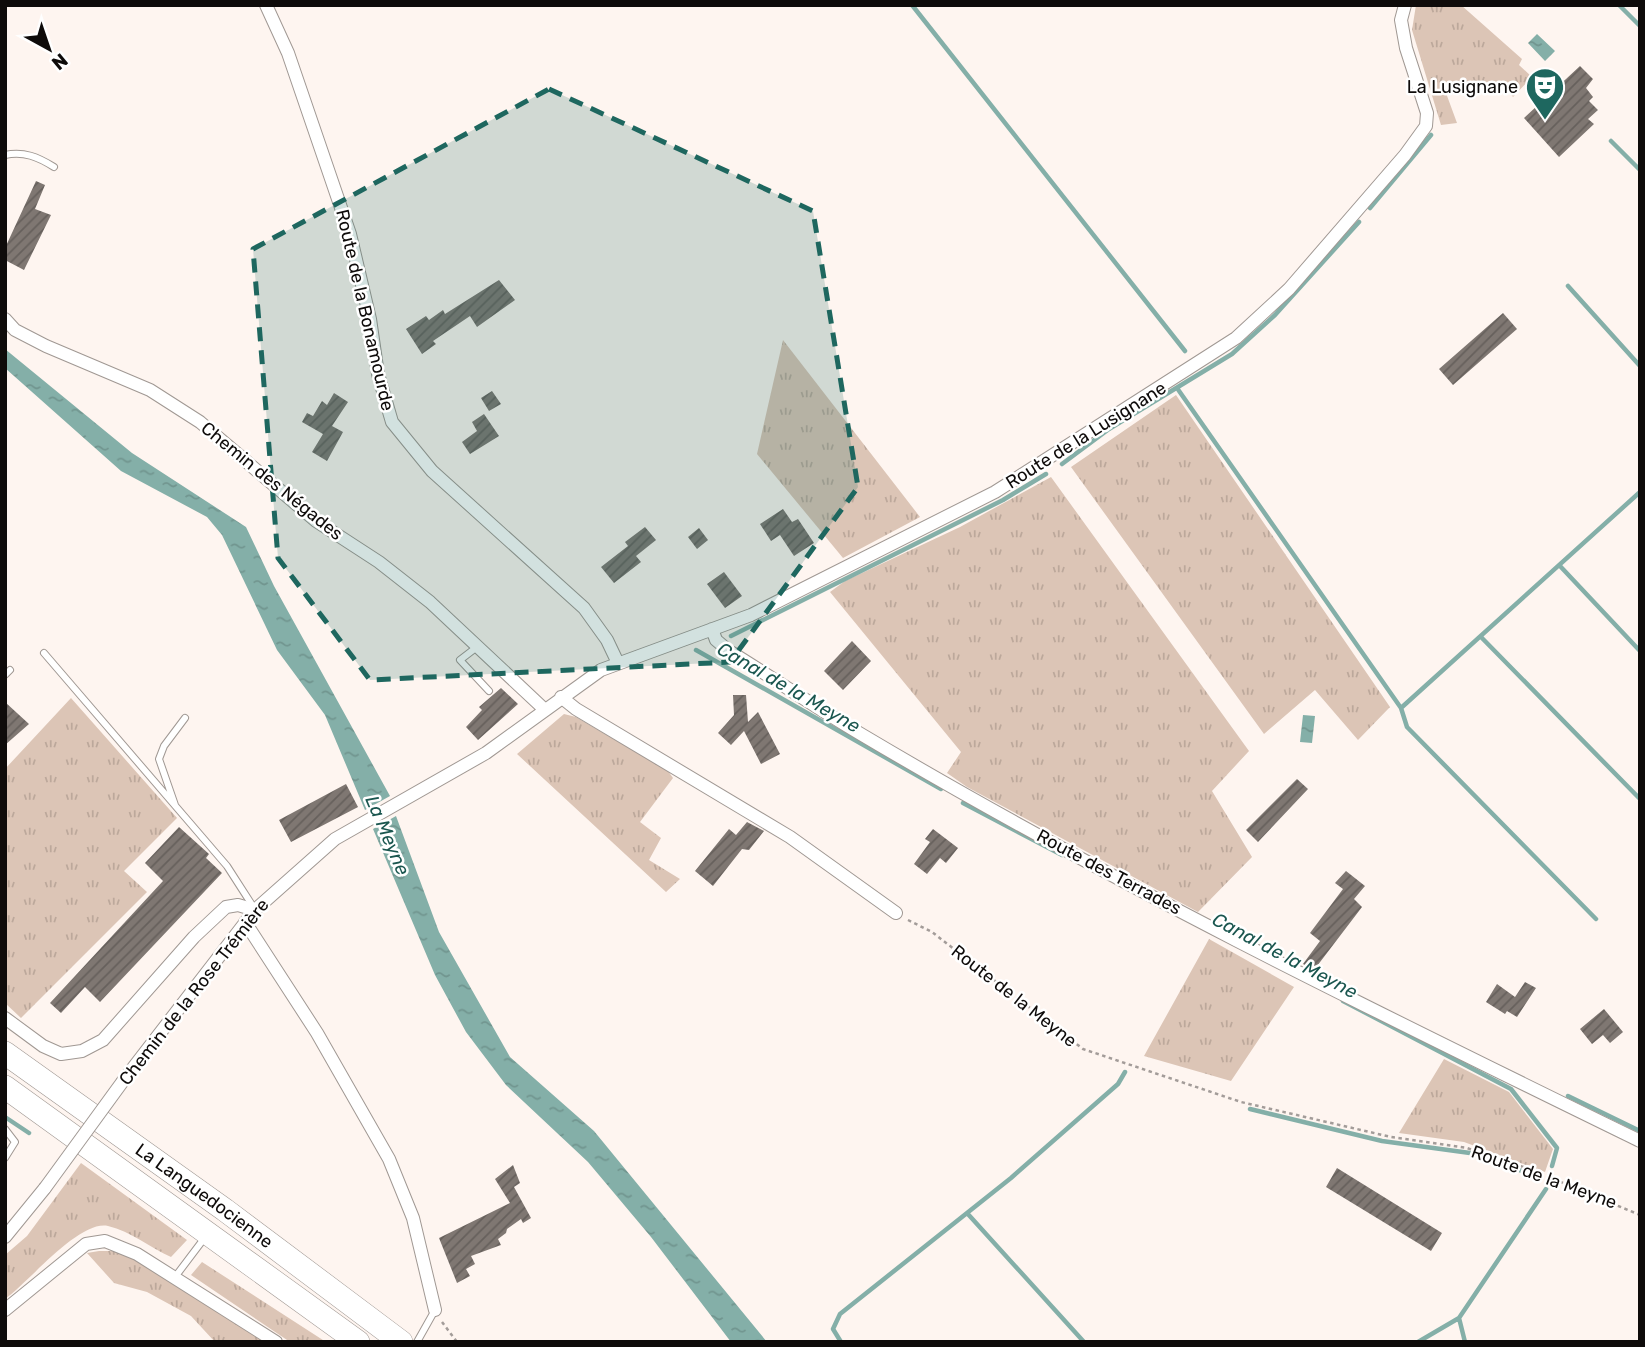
<svg xmlns="http://www.w3.org/2000/svg" width="1645" height="1347" font-family="Rubik,sans-serif">
  <style>
    .grass { fill: url(#grass-tufts) }
    .water { fill: url(#water-ripples) }
    .lines { fill: none; stroke-linecap: round; stroke-linejoin: round }
    .stream { stroke: #84afa8; stroke-width: 4.5 }
    .building { fill: url(#building-hatch) }
    .lane-casing { stroke: #a09893; stroke-width: 8 }
    .street-casing { stroke: #a09893; stroke-width: 14 }
    .highway-casing { stroke: #a09893; stroke-width: 24 }
    .path { stroke: #a39c99; stroke-width: 2.5; stroke-dasharray: 3.5 3.5; stroke-linecap: butt }
    .lane { stroke: #fff; stroke-width: 6 }
    .street { stroke: #fff; stroke-width: 12 }
    .highway { stroke: #fff; stroke-width: 23 }
    .street-bridge-casing { stroke: #a09893; stroke-width: 14; stroke-linecap: butt }
    .street-bridge { stroke: #fff; stroke-width: 12 }
    .marked { fill: #1e675f; fill-opacity: 0.2; stroke: #1e675f; stroke-width: 5; stroke-dasharray: 14 9; stroke-linejoin: round }
    .labels { text-anchor: middle; stroke-width: 5; stroke-linejoin: round; paint-order: stroke }
    .poi-label { font-size: 18px; fill: #0e0b0a; stroke: #fff; text-anchor: end }
    .street-label { font-size: 18px; fill: #0e0b0a; stroke: #fff }
    .water-label { font-size: 19px; font-style: italic; fill: #1a564f; stroke: #fff }
  </style>
  <defs>
    <pattern id="grass-tufts" width="24" height="20" patternUnits="userSpaceOnUse" patternTransform="scale(1.75)"><rect width="24" height="20" fill="#dcc5b6"/><path d="M3 7l-1-3M5 7V3M7 7l1-3M15 17l-1-3M17 17v-4M19 17l1-3" fill="none" stroke="#bca89b"/></pattern>
    <pattern id="water-ripples" width="26" height="14" patternUnits="userSpaceOnUse" patternTransform="scale(1.75)"><rect width="26" height="14" fill="#84afa8"/><path d="M2 4q2-2 4 0t4 0M15 11q2-2 4 0t4 0" fill="none" stroke="#71958f"/></pattern>
    <pattern id="building-hatch" width="6" height="6" patternUnits="userSpaceOnUse" patternTransform="scale(1.75)"><rect width="6" height="6" fill="#7f7772"/><path d="M-1 1l2-2M0 6l6-6M5 7l2-2" fill="none" stroke="#66605c"/></pattern>
  </defs>
  <rect width="100%" height="100%" fill="#fef5f0"/>
  <path class="grass" d="M 1416,5 L 1461,5 L 1522,59 L 1519,65 L 1532,77 L 1513,97 L 1501,81 L 1446,93 L 1457,123 L 1441,125 L 1412,30 Z
    M 783,340 L 920,517 L 843,558 L 757,454 Z
    M 1176,395 L 1390,707 L 1358,740 L 1315,690 L 1264,734 L 1071,467 Z
    M 1051,477 L 1249,751 L 1212,791 L 1252,857 L 1198,912 L 967,787 L 947,773 L 961,752 L 830,592 L 845,581 L 960,527 Z
    M 71,698 L 177,818 L 124,871 L 147,892 L 21,1018 L 5,1003 L 5,769 Z
    M 564,714 L 576,717 L 668,771 L 673,778 L 640,822 L 661,838 L 649,860 L 680,879 L 666,892 L 517,754 Z
    M 1209,939 L 1294,987 L 1231,1081 L 1144,1056 Z
    M 1444,1059 L 1509,1092 L 1553,1149 L 1545,1172 L 1464,1142 L 1399,1133 Z
    M 81,1163 L 187,1240 L 171,1257 C 150,1248 131,1231 108,1226 C 79,1220 29,1282 5,1299 L 5,1255 L 27,1236 Z
    M 99,1251 L 114,1251 L 133,1259 L 265,1342 L 215,1342 L 191,1316 L 147,1292 L 114,1283 L 87,1253 Z
    M 202,1262 L 326,1342 L 290,1342 L 191,1275 Z"/>
  <path class="water" d="M 1537,34 L 1555,51 L 1545,61 L 1528,43 Z
    M 5,349 L 132,453 L 246,527 L 274,586 L 390,796 L 365,810 L 325,715 L 277,650 L 222,535 L 207,517 L 121,471 L 5,368 Z
    M 1303,715 L 1315,716 L 1312,743 L 1300,742 Z
    M 396,816 L 439,932 L 510,1057 L 594,1131 L 767,1342 L 731,1342 L 651,1237 L 588,1162 L 506,1085 L 466,1032 L 435,975 L 373,829 Z"/>
  <g class="lines">
    <path class="stream" d="M 912,5 L 1185,351
      M 1619,5 L 1640,26
      M 1611,141 L 1640,170
      M 1370,208 L 1431,135
      M 1568,286 L 1640,366
      M 1177,388 L 1401,708 L 1640,492
      M 1062,464 L 1109,429 L 1232,354 L 1275,315 L 1359,222
      M 1560,566 L 1640,651
      M 731,636 L 1003,500 L 1046,474
      M 1481,637 L 1640,799
      M 696,650 L 941,789
      M 1401,708 L 1407,727 L 1596,919
      M 963,803 L 1062,855
      M 1343,1001 L 1511,1089 L 1557,1148 L 1552,1166
      M 1568,1096 L 1640,1131
      M 1250,1109 L 1382,1141 L 1470,1153 L 1528,1173
      M 5,1117 L 29,1133
      M 967,1213 L 1084,1342
      M 841,1342 L 833,1329 L 840,1314 L 1011,1178 L 1118,1084 L 1125,1072
      M 1418,1342 L 1459,1318
      M 1465,1342 L 1459,1318 L 1546,1189"/>
  </g>
  <path class="building" d="M 1580,66 L 1593,79 L 1586,88 L 1593,97 L 1589,101 L 1598,110 L 1588,119 L 1594,124 L 1559,157 L 1524,118 Z
    M 36,181 L 45,185 L 35,209 L 51,215 L 24,270 L 5,260 L 5,248 Z
    M 499,280 L 515,300 L 477,327 L 470,316 L 433,341 L 436,344 L 422,354 L 406,329 L 426,316 L 429,320 L 443,310 L 445,314 Z
    M 1503,313 L 1517,329 L 1453,385 L 1439,369 Z
    M 492,391 L 501,404 L 489,411 L 481,398 Z
    M 334,393 L 348,402 L 332,426 L 343,432 L 327,461 L 312,452 L 323,434 L 302,422 L 307,413 L 313,416 L 322,401 L 327,405 Z
    M 484,414 L 499,436 L 470,454 L 462,442 L 477,431 L 472,422 Z
    M 783,509 L 792,522 L 798,519 L 814,543 L 794,556 L 780,535 L 771,541 L 760,524 Z
    M 645,527 L 656,540 L 636,556 L 641,562 L 614,583 L 601,567 L 628,546 L 625,542 Z
    M 699,528 L 708,540 L 697,549 L 688,537 Z
    M 724,572 L 742,596 L 725,608 L 707,584 Z
    M 852,641 L 871,661 L 843,690 L 824,671 Z
    M 501,688 L 518,704 L 478,740 L 466,727 L 482,710 L 479,707 Z
    M 733,695 L 746,695 L 748,722 L 758,712 L 780,754 L 761,764 L 744,731 L 731,745 L 718,733 L 734,715 Z
    M 5,702 L 29,724 L 5,745 Z
    M 1297,779 L 1308,789 L 1258,842 L 1246,830 Z
    M 346,784 L 358,807 L 291,842 L 279,820 Z
    M 747,822 L 764,831 L 749,850 L 742,849 L 713,886 L 695,871 L 729,829 L 736,835 Z
    M 179,827 L 209,854 L 206,858 L 222,873 L 100,1002 L 85,987 L 61,1013 L 50,1003 L 163,881 L 145,863 Z
    M 933,829 L 958,848 L 946,863 L 940,858 L 927,874 L 914,864 L 930,842 L 925,839 Z
    M 1346,871 L 1365,886 L 1354,899 L 1362,907 L 1314,970 L 1303,964 L 1320,941 L 1310,933 L 1343,889 L 1335,883 Z
    M 1525,982 L 1536,988 L 1517,1017 L 1507,1011 L 1505,1014 L 1486,1002 L 1497,984 L 1515,997 Z
    M 1604,1009 L 1623,1032 L 1610,1043 L 1603,1035 L 1592,1044 L 1580,1029 Z
    M 513,1165 L 520,1183 L 514,1187 L 531,1218 L 523,1223 L 521,1219 L 507,1229 L 506,1233 L 498,1239 L 501,1245 L 471,1256 L 475,1264 L 466,1269 L 470,1276 L 457,1283 L 439,1238 L 510,1203 L 495,1179 Z
    M 1337,1168 L 1442,1233 L 1431,1251 L 1326,1187 Z"/>
  <g class="lines">
    <g class="lane-casing">
      <path id="lane" d="M 5,155 C 24,151 38,157 54,167
        M 477,647 L 460,660 L 489,691
        M 44,653 L 227,866 L 254,908
        M 5,675 L 10,670
        M 175,805 L 159,759 L 164,746 L 185,718
        M 5,1129 L 15,1142 L 5,1158
        M 175,1277 L 206,1236
        M 417,1342 L 435,1310"/>
    </g>
    <g class="street-casing">
      <path id="street" d="M 266,5 L 288,53 L 350,234 L 370,319 L 378,374 L 392,422 L 432,471 L 584,608 L 607,640 L 617,661
        M 5,319 L 15,330 L 46,346 L 150,390 L 200,422 L 316,521 L 379,562 L 430,602 L 544,709
        M 712,629 L 716,640 L 729,651 C 773,678 815,707 859,733 C 1111,883 1376,1012 1640,1141
        M 561,697 L 576,709 L 790,837 L 896,913
        M 245,922 L 317,1033 L 389,1159 L 413,1218 L 435,1310
        M 5,1018 L 43,1046 L 61,1054 L 82,1051 L 103,1040 L 194,937 L 226,907 L 238,905 L 255,910
        M 123,1081 L 255,910 L 335,839 L 486,753 L 601,670 L 751,615 L 995,492 L 1236,338 L 1289,289 L 1405,155 L 1426,126 L 1427,113 L 1406,48 L 1401,20 L 1405,5
        M 5,1237 L 45,1188
        M 5,1310 L 86,1244 L 105,1241 L 137,1254 L 276,1342"/>
    </g>
    <g class="highway-casing">
      <g id="highway">
        <path id="s1" d="M 5,1053 L 225,1210 L 401,1342"/>
        <path d="M 5,1087 L 358,1342"/>
      </g>
    </g>
    <path class="path" d="M 908,920 L 932,932 L 1083,1049 L 1241,1102 L 1391,1137 L 1467,1148 L 1532,1170 L 1640,1215
      M 442,1322 L 457,1342"/>
    <use href="#lane" class="lane"/>
    <use href="#street" class="street"/>
    <use href="#highway" class="highway"/>
    <g class="street-bridge-casing">
      <path id="street-bridge" d="M 45,1188 L 123,1081"/>
    </g>
    <use href="#street-bridge" class="street-bridge"/>
  </g>
  <path class="marked" d="M 549,89 L 813,211 L 858,487 L 730,662 L 370,680 L 278,558 L 253,249 Z"/>
  <defs>
    <g id="theatre-pin" transform="scale(2.0125)"><path d="M0 17L-7.5 6A9.5 9.5 0 1 1 7.5 6Z" fill="#1e675f" stroke="#fff"/><path d="M-5-5.5Q0-4 5-5.5V0Q5 5 0 6Q-5 5-5 0ZM-3.3-2.5H-1v1.5H-3.3ZM1-2.5H3.3v1.5H1ZM-2.8 1Q0 5.5 2.8 1Z" fill="#fff"/></g>
  </defs>
  <g fill-rule="evenodd">
    <use href="#theatre-pin" x="1545" y="87"/>
  </g>
  <g class="labels">
    <g class="poi-label">
      <text x="1518" y="93">La Lusignane</text>
    </g>
    <g class="street-label">
      <text transform="translate(365 310) rotate(77)" y="6">Route de la Bonamourde</text>
      <text transform="translate(1086 435) rotate(-32)" y="6">Route de la Lusignane</text>
      <text transform="translate(272 481) rotate(39)" y="6">Chemin des Négades</text>
      <text transform="translate(1109 872) rotate(28)" y="6">Route des Terrades</text>
      <text transform="translate(194 992) rotate(-52)" y="6">Chemin de la Rose Trémière</text>
      <text transform="translate(1014 996) rotate(38)" y="6">Route de la Meyne</text>
      <text transform="translate(1544 1177) rotate(20)" y="6">Route de la Meyne</text>
      <text dy="6" stroke="none"><textPath href="#s1" startOffset="245">La Languedocienne</textPath></text>
    </g>
    <g class="water-label">
      <text transform="translate(789 687) rotate(30)" y="7">Canal de la Meyne</text>
      <text transform="translate(388 835) rotate(67)" y="7">La Meyne</text>
      <text transform="translate(1285 955) rotate(28)" y="7">Canal de la Meyne</text>
    </g>
  </g>
  <rect width="1645" height="1347" fill="none" stroke="#0e0b0a" stroke-width="14"/>
  <g transform="translate(49 49) rotate(140)" stroke="#ffffff" stroke-width="5" paint-order="stroke">
  <path d="M0-5L12 26L0 18L-12 26Z" fill="#0e0b0a"/>
  <text y="-10" font-size="19" font-weight="bold" text-anchor="middle" fill="#0e0b0a">N</text>
  </g>
</svg>
